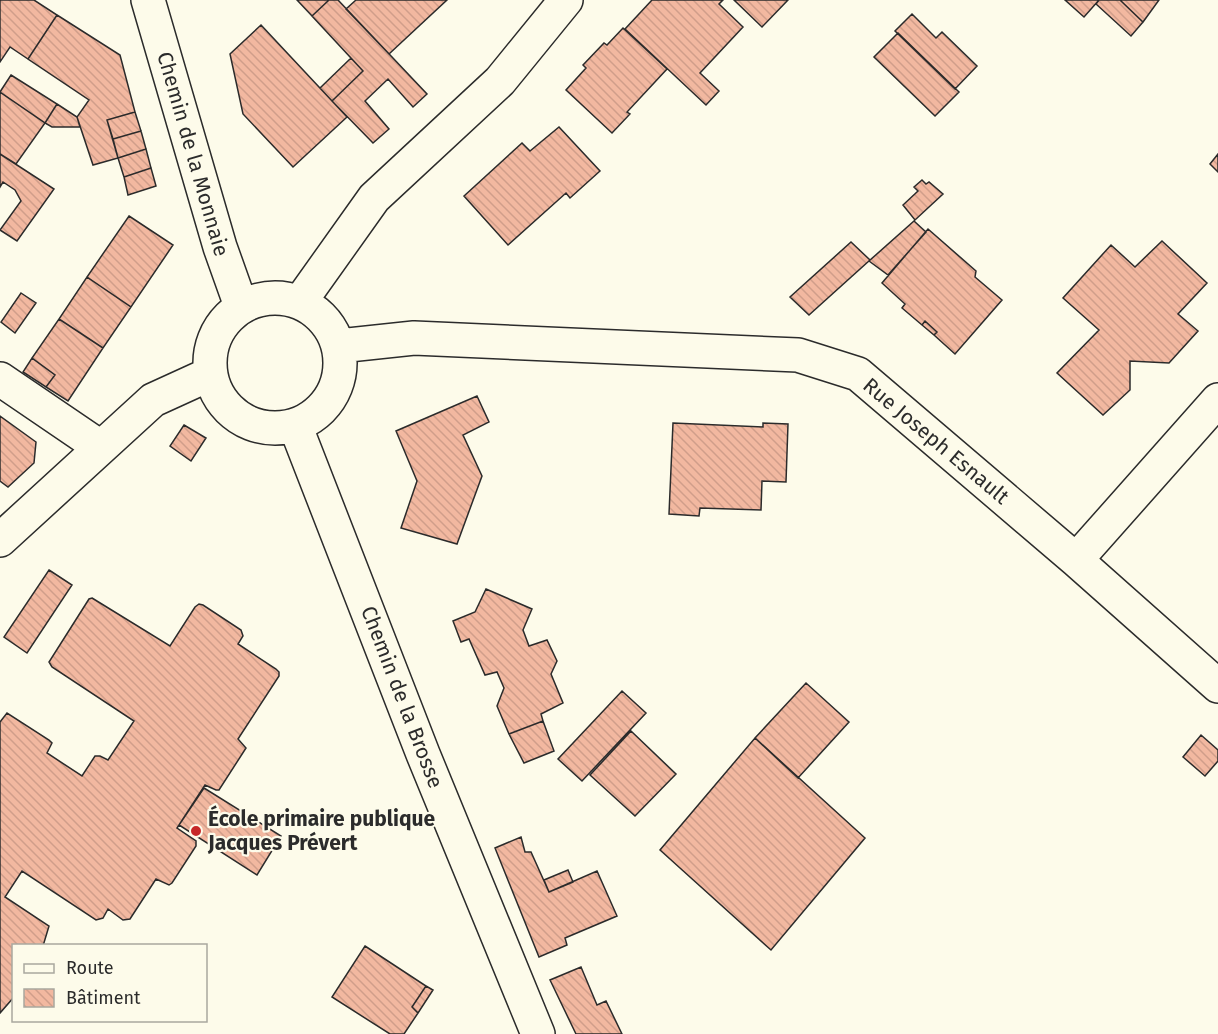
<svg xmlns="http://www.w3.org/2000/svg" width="1218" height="1034" font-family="'Fira Sans',sans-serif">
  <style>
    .building { fill: url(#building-back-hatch); stroke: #2b2b2b; stroke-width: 1.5 }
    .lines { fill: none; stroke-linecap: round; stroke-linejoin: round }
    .minor-casing { stroke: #2b2b2b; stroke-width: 36 }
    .minor { stroke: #fdfbea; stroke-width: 33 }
    .poi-dot { fill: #c62828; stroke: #fdfbea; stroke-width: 2 }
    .labels { text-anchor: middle; stroke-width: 4.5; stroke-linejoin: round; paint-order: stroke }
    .street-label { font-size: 21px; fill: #2b2b2b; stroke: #fdfbea }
    .poi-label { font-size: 21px; font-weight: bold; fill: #2b2b2b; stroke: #fdfbea; text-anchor: start }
  </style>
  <defs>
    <pattern id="building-back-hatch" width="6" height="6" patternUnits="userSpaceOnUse" patternTransform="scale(1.5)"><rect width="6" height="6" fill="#f2b8a0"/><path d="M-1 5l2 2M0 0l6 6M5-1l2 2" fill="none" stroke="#d09e8a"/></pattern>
  </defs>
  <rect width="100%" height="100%" fill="#fdfbea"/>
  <path class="building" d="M 0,0 L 34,0 L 57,15 L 28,59 L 10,47 L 0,62 Z
    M 297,0 L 329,0 L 312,16 Z
    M 329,0 L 338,0 L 427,94 L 413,107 L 388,79 L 365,101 L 389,129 L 373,143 L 332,101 L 363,71 L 312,16 Z
    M 356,0 L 447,0 L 389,54 L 346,9 Z
    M 652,0 L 723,0 L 719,4 L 743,27 L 700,73 L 719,91 L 706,105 L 625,29 Z
    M 734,0 L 788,0 L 762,27 Z
    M 1065,0 L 1099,0 L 1084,17 Z
    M 1099,0 L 1120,0 L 1143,22 L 1131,36 L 1096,4 Z
    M 1120,0 L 1159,0 L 1143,22 Z
    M 912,14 L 936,38 L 942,32 L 977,66 L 955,89 L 895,31 Z
    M 57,15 L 120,55 L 135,112 L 107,120 L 118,158 L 93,165 L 77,117 L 89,100 L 28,59 Z
    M 261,25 L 347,117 L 293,167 L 243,114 L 230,54 Z
    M 623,28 L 667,69 L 627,112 L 630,114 L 612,133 L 566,90 L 586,68 L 583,65 L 604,43 L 607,45 Z
    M 898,33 L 959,92 L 935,116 L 874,57 Z
    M 351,58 L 363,71 L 332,101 L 320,88 Z
    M 11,75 L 57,104 L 45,123 L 0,92 Z
    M 0,92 L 45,123 L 16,164 L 0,154 Z
    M 57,104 L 77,117 L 80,127 L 52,127 L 45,123 Z
    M 135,112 L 141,131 L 113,139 L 107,120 Z
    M 559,127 L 600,171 L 570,198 L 566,193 L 508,245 L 464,196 L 522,143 L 530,151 Z
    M 141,131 L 146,149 L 118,158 L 113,139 Z
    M 146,149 L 151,168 L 124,177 L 118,158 Z
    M 0,154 L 54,189 L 17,241 L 0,230 L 21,201 L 15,190 L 3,182 L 0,187 Z
    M 1218,154 L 1218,172 L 1210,164 Z
    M 151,168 L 156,186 L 128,195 L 124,177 Z
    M 922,180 L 926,184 L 929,182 L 943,194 L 915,220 L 903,205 L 918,191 L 914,187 Z
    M 129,216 L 173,245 L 131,307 L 87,277 Z
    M 914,221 L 926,232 L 888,275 L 869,261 Z
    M 928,229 L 976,271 L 975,277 L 1002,300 L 955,354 L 934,335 L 937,332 L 925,321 L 922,325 L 902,308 L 905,304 L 882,283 Z
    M 1162,241 L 1207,283 L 1178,314 L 1198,331 L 1169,363 L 1130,361 L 1130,390 L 1103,415 L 1057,373 L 1099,330 L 1063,298 L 1111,245 L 1135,267 Z
    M 851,242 L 870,260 L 809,315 L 790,297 Z
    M 87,277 L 131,307 L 103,348 L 59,319 Z
    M 21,293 L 36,303 L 15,333 L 1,322 Z
    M 59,319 L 103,348 L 68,401 L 46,387 L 55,375 L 32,358 Z
    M 925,321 L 937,332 L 934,335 L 922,325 Z
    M 32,358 L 55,375 L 46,387 L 23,372 Z
    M 477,396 L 489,422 L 463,435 L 482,476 L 457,544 L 401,528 L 417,481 L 396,431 Z
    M 0,416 L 36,442 L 34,463 L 8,487 L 0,481 Z
    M 673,423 L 763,427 L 763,423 L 788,424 L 786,482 L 762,481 L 761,510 L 700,508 L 699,516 L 669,514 Z
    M 184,425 L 206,438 L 191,461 L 170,446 Z
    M 49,570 L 72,585 L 27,653 L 4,637 Z
    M 486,589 L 532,609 L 523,630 L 529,646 L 547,640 L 557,661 L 551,674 L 563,703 L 541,714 L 543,721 L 509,734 L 497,706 L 504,688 L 497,672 L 485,675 L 469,639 L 461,642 L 453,621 L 475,612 Z
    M 92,598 L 170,646 L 195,607 L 199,604 L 203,605 L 241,630 L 243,636 L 238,644 L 276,669 L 279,672 L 279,676 L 238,739 L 246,748 L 219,790 L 216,790 L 205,785 L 177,828 L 196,841 L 196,846 L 172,883 L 169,885 L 156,879 L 130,919 L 123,920 L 108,909 L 103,918 L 96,920 L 22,871 L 5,897 L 49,926 L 43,946 L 14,946 L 14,997 L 0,1013 L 0,722 L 7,713 L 49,740 L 52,743 L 47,753 L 82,776 L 95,756 L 100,756 L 108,760 L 134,721 L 52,667 L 49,662 L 89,599 Z
    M 806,683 L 849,722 L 798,778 L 755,738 Z
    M 622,691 L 646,713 L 582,781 L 558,759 Z
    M 543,721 L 554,751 L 524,763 L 509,734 Z
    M 631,731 L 676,774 L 635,816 L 590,775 Z
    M 1201,735 L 1218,750 L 1218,761 L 1205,776 L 1183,757 Z
    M 755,738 L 865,838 L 771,950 L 660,850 Z
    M 204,788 L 281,836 L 257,875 L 179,825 Z
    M 521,837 L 525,852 L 531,852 L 549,892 L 597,871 L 617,916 L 565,938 L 567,945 L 539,957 L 495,848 Z
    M 568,870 L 573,882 L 549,892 L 544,880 Z
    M 365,946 L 426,986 L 412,1007 L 418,1013 L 404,1034 L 390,1034 L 332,997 Z
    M 581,967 L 597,1005 L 606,1001 L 622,1034 L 576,1034 L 550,980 Z
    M 426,986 L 433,990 L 418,1013 L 412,1007 Z"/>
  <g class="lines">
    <g class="minor-casing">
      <path id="minor" d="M 148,0 L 220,247 L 241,306
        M210 363a65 65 0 1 1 130 0a65 65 0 1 1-130 0Z
        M 300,302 L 374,198 L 500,81 L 566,0
        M 339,346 L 414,338 L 798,355 L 858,374 L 1076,560 L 1218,686
        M 0,379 L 100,447
        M 295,425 L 423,754 L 538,1034
        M 0,540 L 153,400 L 210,374
        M 1076,560 L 1218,400"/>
    </g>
    <use href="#minor" class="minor"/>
  </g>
  <circle class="poi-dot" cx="196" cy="831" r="6"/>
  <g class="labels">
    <g class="street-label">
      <text transform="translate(193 154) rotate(74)" y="7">Chemin de la Monnaie</text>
      <text transform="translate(936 441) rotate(40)" y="7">Rue Joseph Esnault</text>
      <text transform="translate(402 697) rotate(69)" y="7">Chemin de la Brosse</text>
    </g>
    <g class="poi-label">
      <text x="208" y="826">École primaire publique<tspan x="208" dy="24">Jacques Prévert</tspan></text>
    </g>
  </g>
  <rect x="12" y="944" width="195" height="78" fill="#fdfbea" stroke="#a9a89e" stroke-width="1.5"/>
  <rect x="24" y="964" width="30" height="9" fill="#fdfbea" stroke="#a9a89e" stroke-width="1.5"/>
  <text x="66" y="974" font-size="18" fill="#2b2b2b">Route</text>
  <rect x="24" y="989" width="30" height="18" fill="url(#building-back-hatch)" stroke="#a9a89e" stroke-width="1.5"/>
  <text x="66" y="1004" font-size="18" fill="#2b2b2b">Bâtiment</text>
</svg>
